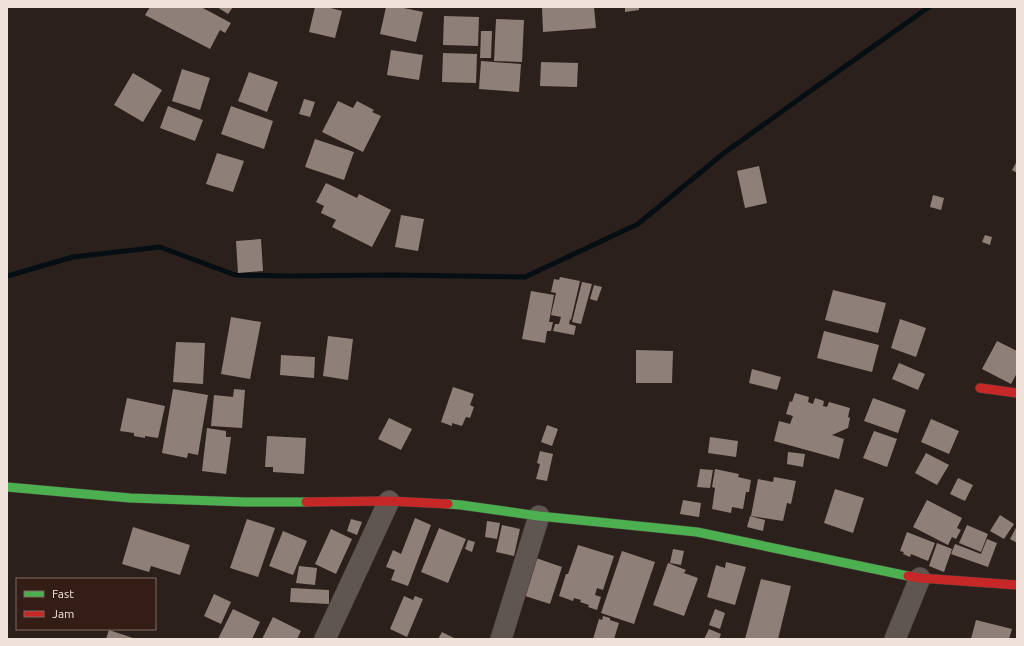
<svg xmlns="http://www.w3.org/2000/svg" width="1024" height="646" font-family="Ubuntu,sans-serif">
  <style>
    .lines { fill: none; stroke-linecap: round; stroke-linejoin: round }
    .stream { stroke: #050e12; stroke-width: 5 }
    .building { fill: #8f7f79 }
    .street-casing { stroke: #483d3a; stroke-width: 22 }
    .fast-casing { stroke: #483d3a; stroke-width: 10 }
    .jam-casing { stroke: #483d3a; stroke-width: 10 }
    .street { stroke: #5f5551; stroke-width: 21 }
    .fast { stroke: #4caf50; stroke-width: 9 }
    .jam { stroke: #c62828; stroke-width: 9 }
  </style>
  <rect width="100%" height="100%" fill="#2c201c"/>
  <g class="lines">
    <path class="stream" d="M 7,276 L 73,257 L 160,247 L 235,275 L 287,276 L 392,275 L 525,277 L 638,224 L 724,153 L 816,87 L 929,7"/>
  </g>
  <path class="building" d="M 150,7 L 201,7 L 231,23 L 225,33 L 220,30 L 210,49 L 145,15 Z
    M 217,7 L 233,7 L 228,14 Z
    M 315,7 L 327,7 L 342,11 L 335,38 L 309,32 Z
    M 386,7 L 399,7 L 423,12 L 416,42 L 380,34 Z
    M 542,7 L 594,7 L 596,28 L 543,32 Z
    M 625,7 L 639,7 L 639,10 L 625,12 Z
    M 444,16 L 479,17 L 478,46 L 443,45 Z
    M 496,19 L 524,20 L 522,62 L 494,61 Z
    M 481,31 L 492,31 L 491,58 L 480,58 Z
    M 391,50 L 423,55 L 419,80 L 387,75 Z
    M 443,53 L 477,54 L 476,83 L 442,82 Z
    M 481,61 L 521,64 L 519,92 L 479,89 Z
    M 541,62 L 578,63 L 577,87 L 540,86 Z
    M 182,69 L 210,78 L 200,110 L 172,101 Z
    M 249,72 L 278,82 L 267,112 L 238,101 Z
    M 133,73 L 162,90 L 143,122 L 114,105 Z
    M 304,99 L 315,102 L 310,117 L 299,114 Z
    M 338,101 L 353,108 L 357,101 L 374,110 L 372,112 L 381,116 L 363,152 L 322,132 Z
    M 168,106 L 203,120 L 195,141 L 160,128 Z
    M 231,106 L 273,121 L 264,149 L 221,134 Z
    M 315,139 L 354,152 L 344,180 L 305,167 Z
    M 217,153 L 244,161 L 233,192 L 206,184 Z
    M 1017,161 L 1017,173 L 1012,170 Z
    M 759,166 L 767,203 L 745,208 L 737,171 Z
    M 326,183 L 357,198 L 359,194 L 391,210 L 372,247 L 332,227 L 336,220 L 321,213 L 324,206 L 316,202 Z
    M 933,195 L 944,198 L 941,210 L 930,207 Z
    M 401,215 L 424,219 L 418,251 L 395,247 Z
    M 985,235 L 992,237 L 990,245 L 982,242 Z
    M 261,239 L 263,271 L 238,273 L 236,241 Z
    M 560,277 L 580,281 L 571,320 L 570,319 L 569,324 L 576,326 L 574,335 L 553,331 L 555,324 L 559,324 L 561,317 L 551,315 L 556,293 L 551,292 L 554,279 L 559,280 Z
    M 582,282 L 592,284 L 581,324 L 572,322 Z
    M 594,285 L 602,287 L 597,301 L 590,299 Z
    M 833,290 L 886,303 L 878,333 L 825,320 Z
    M 531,291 L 554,295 L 549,322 L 553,322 L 551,331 L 547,331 L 545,343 L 522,339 Z
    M 231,317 L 261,322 L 250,379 L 221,374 Z
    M 900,319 L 926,328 L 916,357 L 891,348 Z
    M 824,331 L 879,345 L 872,372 L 817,358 Z
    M 328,336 L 353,339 L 348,380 L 323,376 Z
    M 997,341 L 1017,351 L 1017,373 L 1011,384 L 982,369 Z
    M 176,342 L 205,343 L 203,384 L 173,382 Z
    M 636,350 L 673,351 L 672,383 L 636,383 Z
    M 281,355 L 315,357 L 314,378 L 280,375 Z
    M 899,363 L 925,374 L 918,390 L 892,379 Z
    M 752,369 L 781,377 L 777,390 L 749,383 Z
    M 453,387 L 474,394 L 470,405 L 474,407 L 470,418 L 466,417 L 462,426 L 452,423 L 452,426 L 441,422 Z
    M 173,389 L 208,395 L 198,455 L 188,453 L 187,458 L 162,453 Z
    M 234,389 L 245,390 L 242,428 L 211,426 L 214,395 L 233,397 Z
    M 795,393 L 809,397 L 808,402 L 813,404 L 815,398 L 824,401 L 823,406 L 827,407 L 829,402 L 850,408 L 848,417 L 850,418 L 848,428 L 832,435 L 844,439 L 839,459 L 774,441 L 779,421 L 790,424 L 793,416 L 786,414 L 790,401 L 792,402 Z
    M 127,398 L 165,406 L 158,438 L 145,436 L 145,438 L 134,436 L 134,433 L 120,431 Z
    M 873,398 L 906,410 L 898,433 L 864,421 Z
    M 389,418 L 412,429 L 401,450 L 378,439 Z
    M 931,419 L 959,431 L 949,454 L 921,442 Z
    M 547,425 L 558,429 L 552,446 L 541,442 Z
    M 207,428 L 226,431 L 226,437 L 231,437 L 226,474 L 202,471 Z
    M 874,431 L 897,439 L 887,467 L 863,458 Z
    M 267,436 L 306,438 L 304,474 L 273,472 L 273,467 L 265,467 Z
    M 710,437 L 738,441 L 736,457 L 708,453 Z
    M 540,451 L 553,454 L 547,481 L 536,479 L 540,464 L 537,463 Z
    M 788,452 L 805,454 L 803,467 L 787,464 Z
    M 926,453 L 949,465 L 937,485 L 915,473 Z
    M 700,469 L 713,470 L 710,488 L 697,487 Z
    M 715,469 L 739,474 L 738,477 L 751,480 L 749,492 L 746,492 L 743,509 L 732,507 L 731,513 L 712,509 L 715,488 L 712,487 Z
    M 774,477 L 796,481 L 791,504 L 787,503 L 783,521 L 751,516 L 758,479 L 773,482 Z
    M 958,478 L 973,485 L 965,501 L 950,494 Z
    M 835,489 L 864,498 L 853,533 L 824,523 Z
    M 683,500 L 701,503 L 699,517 L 680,514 Z
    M 927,500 L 962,518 L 957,528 L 961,530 L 956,539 L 952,537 L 948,545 L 913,527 Z
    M 1000,515 L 1014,524 L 1004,539 L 990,531 Z
    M 750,516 L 765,520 L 763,531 L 747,527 Z
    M 415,518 L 431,525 L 408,586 L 391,580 L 395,570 L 386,567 L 393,550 L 401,554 Z
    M 247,519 L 275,528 L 258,577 L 230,568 Z
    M 351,519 L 362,522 L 357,535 L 347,531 Z
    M 487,521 L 500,523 L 497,539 L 485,537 Z
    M 502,525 L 520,529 L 514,556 L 496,552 Z
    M 967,525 L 988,534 L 981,552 L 959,543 Z
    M 1017,526 L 1017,543 L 1010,539 Z
    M 133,527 L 190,545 L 180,575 L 151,566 L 149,572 L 122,564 Z
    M 439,528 L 466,539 L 448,583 L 421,572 Z
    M 331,529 L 352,539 L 336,574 L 315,564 Z
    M 283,531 L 307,541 L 293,575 L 269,566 Z
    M 907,532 L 935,543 L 928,561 L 911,554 L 910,557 L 903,554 L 904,552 L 900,551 Z
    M 987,539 L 997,543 L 988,567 L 951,554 L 955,544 L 981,554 Z
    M 468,540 L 475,542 L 472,552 L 465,549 Z
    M 937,543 L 952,549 L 944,572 L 929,566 Z
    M 578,545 L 614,556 L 603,590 L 597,588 L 595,595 L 601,597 L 597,610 L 588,607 L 589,605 L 580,602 L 581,600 L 574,598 L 573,601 L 559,596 L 566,574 L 568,574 Z
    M 673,549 L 684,551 L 681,565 L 670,563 Z
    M 622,551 L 655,562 L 634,624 L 601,613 Z
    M 533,557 L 562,567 L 550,604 L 519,594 Z
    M 726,562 L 746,567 L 735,605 L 707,597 L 716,565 L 725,568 Z
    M 668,563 L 686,570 L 684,573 L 698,578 L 684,616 L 653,605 Z
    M 299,566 L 317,568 L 315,585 L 296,583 Z
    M 761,579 L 791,586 L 778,639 L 745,639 Z
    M 291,588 L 329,590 L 329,604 L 290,602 Z
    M 214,594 L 231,602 L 221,624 L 204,616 Z
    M 404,596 L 413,600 L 415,596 L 423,599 L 407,637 L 390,629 Z
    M 233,609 L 260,622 L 252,639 L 218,639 Z
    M 715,609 L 725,613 L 720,629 L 709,625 Z
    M 603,616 L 610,618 L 610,620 L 619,623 L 614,639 L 593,639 L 599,619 L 602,620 Z
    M 273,617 L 301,631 L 297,639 L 262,639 Z
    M 976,620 L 1012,629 L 1009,639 L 971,639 Z
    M 709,629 L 721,634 L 719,639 L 704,639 Z
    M 109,630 L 136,639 L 106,639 Z
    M 442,632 L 456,639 L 438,639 Z"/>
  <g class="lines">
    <g class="street-casing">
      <path id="street" d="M 325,639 L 389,501
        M 501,639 L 539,516
        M 895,639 L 920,578"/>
    </g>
    <g class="fast-casing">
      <path id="fast" d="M 7,487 L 130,498 L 245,502 L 306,502
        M 448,504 L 461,505 L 539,516 L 697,532 L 908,576"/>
    </g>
    <g class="jam-casing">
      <path id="jam" d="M 980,388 L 1017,393
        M 306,502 L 389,501 L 448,504
        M 908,576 L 920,578 L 1017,585"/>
    </g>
    <use href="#street" class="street"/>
    <use href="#fast" class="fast"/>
    <use href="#jam" class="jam"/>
  </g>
  <rect width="1024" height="646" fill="none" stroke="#f1e1db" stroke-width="16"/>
  <rect x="16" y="578" width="140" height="52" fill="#331d15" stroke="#7f6b64"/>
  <rect x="24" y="591" width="20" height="6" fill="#4caf50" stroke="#7f6b64"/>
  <text x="52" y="598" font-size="12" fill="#f1e1db">Fast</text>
  <rect x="24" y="611" width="20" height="6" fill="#c62828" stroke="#7f6b64"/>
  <text x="52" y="618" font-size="12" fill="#f1e1db">Jam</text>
</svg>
